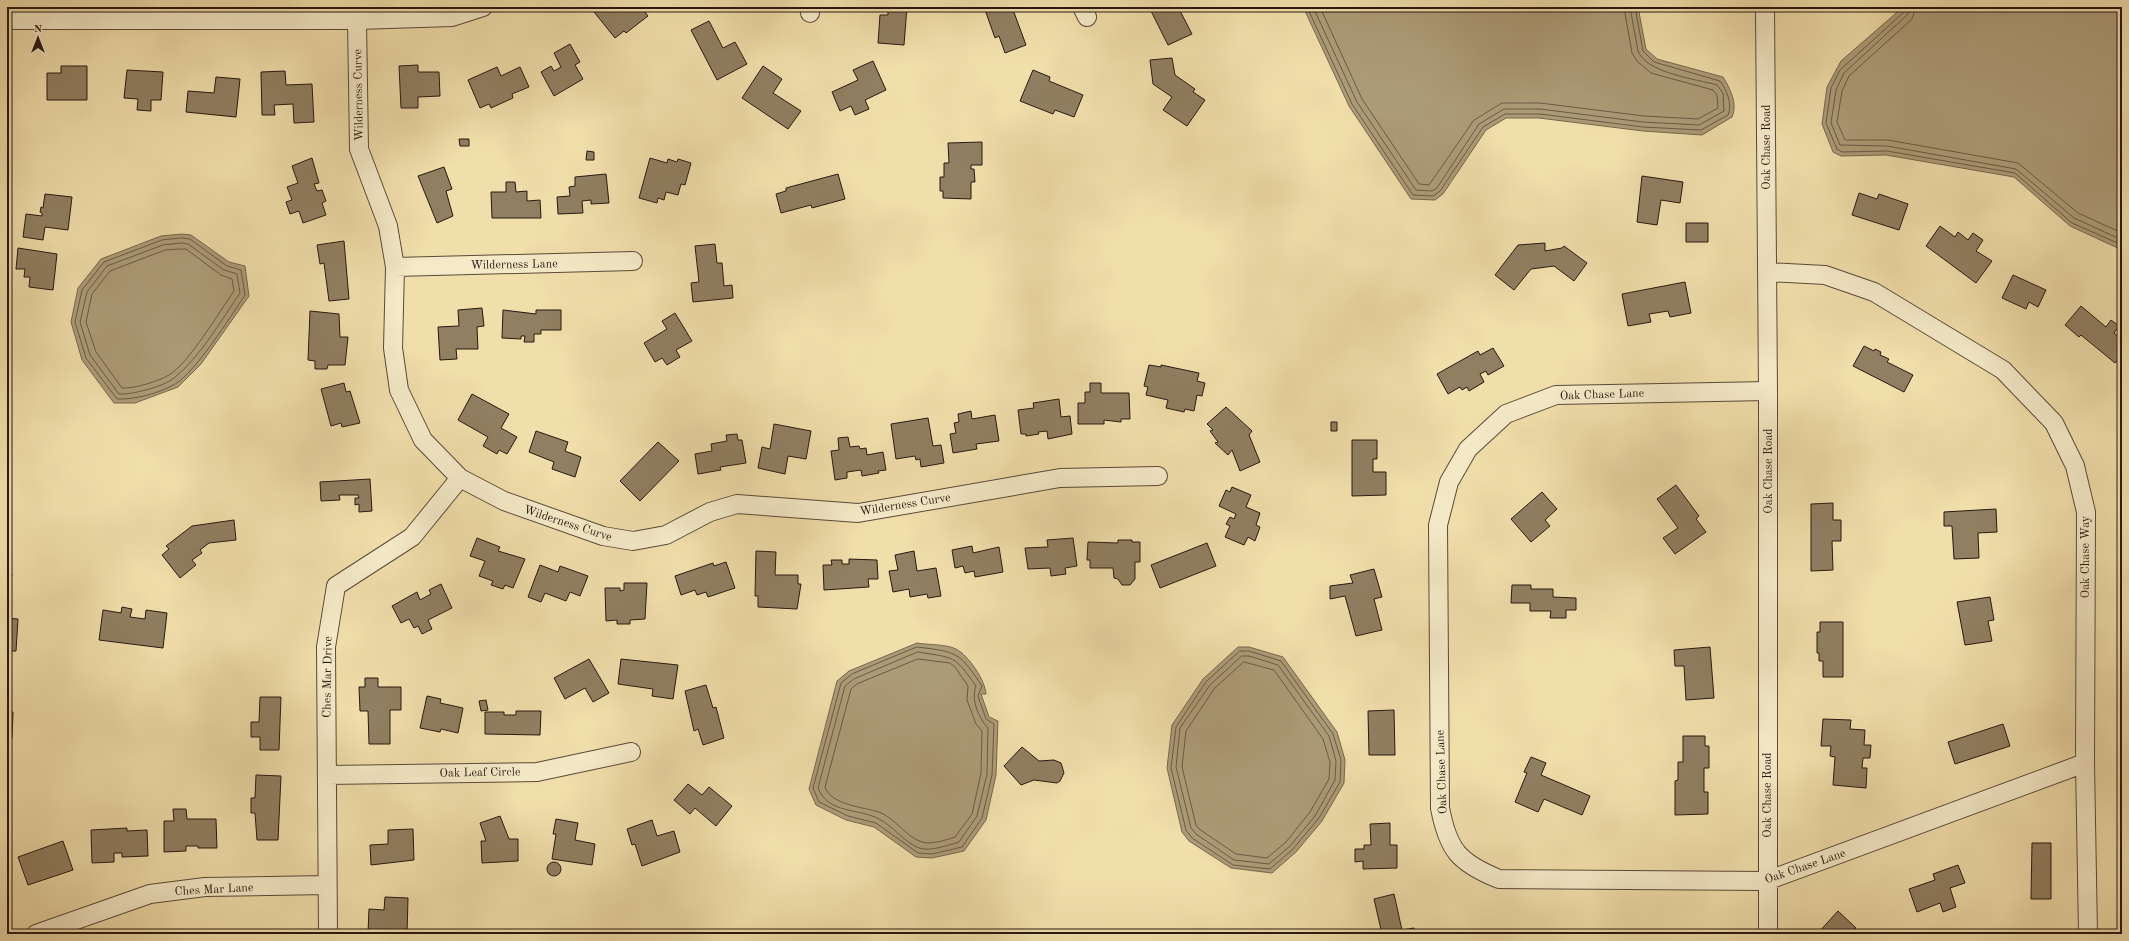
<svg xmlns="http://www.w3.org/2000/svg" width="2129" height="941" font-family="'Old Standard TT',serif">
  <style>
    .water { fill: #ac9b77; stroke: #77674e }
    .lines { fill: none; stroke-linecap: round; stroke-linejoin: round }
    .shore { stroke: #6a5a44; stroke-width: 1 }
    .building { fill: #907f61; stroke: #281811 }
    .minor-casing { stroke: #5a4a38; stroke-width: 20 }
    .minor { stroke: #f5eac8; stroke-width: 18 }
    .labels { text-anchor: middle; stroke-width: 3.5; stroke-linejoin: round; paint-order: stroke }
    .street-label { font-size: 12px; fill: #281811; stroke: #f5eac8 }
  </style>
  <rect width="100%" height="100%" fill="#f0deab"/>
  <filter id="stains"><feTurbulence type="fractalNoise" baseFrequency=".005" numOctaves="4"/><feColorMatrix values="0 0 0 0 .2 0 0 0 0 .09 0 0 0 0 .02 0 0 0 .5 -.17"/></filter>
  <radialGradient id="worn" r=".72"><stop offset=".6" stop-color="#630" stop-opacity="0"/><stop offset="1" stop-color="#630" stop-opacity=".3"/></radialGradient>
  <path class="water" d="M 1301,7 L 1638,7 L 1646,49 L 1657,59 L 1723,77 C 1730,88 1738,104 1732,117 L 1702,135 L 1643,131 L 1539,118 L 1506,118 L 1486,130 L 1443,194 L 1435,200 L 1411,199 L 1349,106 L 1305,11 Z
    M 1903,7 L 2122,7 L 2122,250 L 2070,226 L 2014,177 L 1886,155 L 1841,156 L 1833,152 L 1822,124 L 1827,87 L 1841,61 Z
    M 182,234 L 191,235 L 229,262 L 245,266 L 249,296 L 201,364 L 178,387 L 135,403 L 114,403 L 82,360 L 71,322 L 78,288 L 101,259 L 161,236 Z
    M 917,643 C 928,645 946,644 956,649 C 969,656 985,680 986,694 L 981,694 L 989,717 L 998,721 L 996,775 L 986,820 L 964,851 L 932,858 L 916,857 L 874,827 L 846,820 L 816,805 L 809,789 L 837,681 L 849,671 Z
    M 1238,647 L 1249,647 L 1283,657 L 1337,732 L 1345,760 L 1344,783 L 1322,821 L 1296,852 L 1272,873 L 1231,868 L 1189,841 L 1182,832 L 1167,768 L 1172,725 L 1203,679 Z"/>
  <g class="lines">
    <path class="shore" d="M 1307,7 L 1352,104 L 1413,195 L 1433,196 L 1440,191 L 1483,127 L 1505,114 L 1540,114 L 1643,127 L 1701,130 L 1728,115 C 1733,104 1726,89 1720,81 L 1654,62 L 1643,51 L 1635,7
      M 1313,7 L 1357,102 L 1416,190 L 1432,191 L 1437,188 L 1479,124 L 1504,109 L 1540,109 L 1643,122 L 1699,125 L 1724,111 L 1723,93 L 1717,85 C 1696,79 1646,73 1638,51 L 1630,7
      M 1320,7 L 1362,99 L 1419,184 L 1429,185 L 1474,120 L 1502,103 L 1540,103 L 1644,116 L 1698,119 L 1718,108 L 1717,95 L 1713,90 L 1651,73 L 1637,61 L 1632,53 L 1624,7
      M 1905,7 L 1904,12 L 1840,70 L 1831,88 L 1826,123 L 1837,149 L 1842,152 L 1887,151 L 2015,173 L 2072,223 L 2122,245
      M 1910,7 L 1907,15 L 1844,73 L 1836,90 L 1831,123 L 1840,145 L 1887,146 L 2016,169 L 2074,218 L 2122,240
      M 1916,7 L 1912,19 L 1849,76 L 1842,91 L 1837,122 L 1845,140 L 1888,140 L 2018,163 L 2078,213 L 2122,233
      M 182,238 L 190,239 L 227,266 L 241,270 L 245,295 C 231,316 195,373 175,384 C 160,393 134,400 117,399 L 86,358 L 75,322 L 82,290 L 104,262 L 162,240 Z
      M 182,243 L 188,244 L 224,270 L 237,274 L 240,293 C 220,322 201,356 174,378 C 165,386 132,395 119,394 L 90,355 L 80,322 L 87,292 L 107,266 L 163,245 Z
      M 181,249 L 186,249 L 221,275 L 232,279 L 234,291 C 220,311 188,364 169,375 C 159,381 134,389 122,388 L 96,352 L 86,322 L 92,294 L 110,271 L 165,250 Z
      M 917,647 C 958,652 959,652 982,686 L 978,696 L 986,719 L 994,724 L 992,775 L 982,818 L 962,847 L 932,854 L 918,853 L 876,823 L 848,816 L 819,802 L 813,788 L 841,683 L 852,674 Z
      M 1240,651 L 1249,651 L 1281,661 L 1333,734 L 1341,760 L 1340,782 L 1319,818 L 1293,849 L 1270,869 L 1233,865 L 1192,838 L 1186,830 L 1171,768 L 1176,727 L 1206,682 Z
      M 918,652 C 955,658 954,655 976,686 C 971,700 978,717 988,728 L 987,774 L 977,816 L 959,842 C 948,845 930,852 919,848 C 904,842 893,826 879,819 C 859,808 828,814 818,788 L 845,686 L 854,679 Z
      M 1242,656 L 1249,656 L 1278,665 L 1329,736 L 1336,761 L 1335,780 L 1315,816 L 1290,846 L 1269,864 L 1234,860 L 1196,834 L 1191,828 L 1176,767 L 1180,728 L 1210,685 Z
      M 918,659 L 950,663 L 955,667 L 968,686 L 967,700 L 976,724 L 982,731 L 981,773 L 972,814 L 955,837 C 946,840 931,845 922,842 C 906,837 895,818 879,812 C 863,807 831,805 825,787 L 851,689 L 857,684 Z
      M 1244,662 L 1274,670 L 1323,739 L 1330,762 L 1329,779 L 1310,812 L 1286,842 L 1267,858 L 1236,854 L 1199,829 L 1196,825 L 1182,767 L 1186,731 L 1214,689 Z"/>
  </g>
  <path class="building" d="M 590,7 L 641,7 L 648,16 L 626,33 L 624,31 L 615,38 Z
    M 888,7 L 907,7 L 904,45 L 878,43 L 880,15 L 888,15 Z
    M 984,7 L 1012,7 L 1026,45 L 1005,53 L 999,36 L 995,38 Z
    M 1149,7 L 1178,7 L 1192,34 L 1168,45 Z
    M 709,21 L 723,48 L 735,42 L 747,64 L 717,80 L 691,30 Z
    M 570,44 L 580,62 L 575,65 L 583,79 L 554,96 L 541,72 L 551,66 L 554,71 L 561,67 L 554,53 Z
    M 1172,58 L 1175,75 L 1195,89 L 1193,92 L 1205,100 L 1187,126 L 1163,110 L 1172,97 L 1153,84 L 1150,60 Z
    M 873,61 L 886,90 L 865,100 L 869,109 L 855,115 L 851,106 L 840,111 L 832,92 L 858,80 L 853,70 Z
    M 418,65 L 418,72 L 439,72 L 440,96 L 418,97 L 418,108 L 401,108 L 399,66 Z
    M 61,66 L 87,66 L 87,100 L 47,100 L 47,73 L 61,73 Z
    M 763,66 L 782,79 L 773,93 L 801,111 L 788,129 L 742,98 Z
    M 497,67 L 501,76 L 520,67 L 529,87 L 512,94 L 513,98 L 491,108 L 489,104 L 480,108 L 468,80 Z
    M 127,70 L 163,72 L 161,100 L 151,100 L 151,111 L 137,110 L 138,99 L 124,98 Z
    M 1033,70 L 1050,77 L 1049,81 L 1083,95 L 1074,117 L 1055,110 L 1053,114 L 1020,101 Z
    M 285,71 L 286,85 L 312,84 L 314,122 L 294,123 L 293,104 L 274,105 L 275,115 L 262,115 L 261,72 Z
    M 216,77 L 240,79 L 236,117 L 186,112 L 188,91 L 214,93 Z
    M 459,139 L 469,139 L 469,146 L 460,146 Z
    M 982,142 L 982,165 L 971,165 L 971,169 L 974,169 L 975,182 L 971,182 L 971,199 L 943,198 L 943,191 L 940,191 L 940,177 L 944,177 L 944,163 L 949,163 L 948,143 Z
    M 587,151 L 594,152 L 594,160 L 586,160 Z
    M 312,158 L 319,183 L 314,184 L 317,191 L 322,190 L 326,201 L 322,203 L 326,215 L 303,223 L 299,211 L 290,214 L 286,202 L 292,200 L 287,187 L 298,183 L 292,166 Z
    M 650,158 L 667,163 L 668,159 L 677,162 L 678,159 L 691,163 L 685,185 L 681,184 L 678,195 L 666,192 L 664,200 L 658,198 L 657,203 L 639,198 Z
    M 444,167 L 452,189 L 446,191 L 453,216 L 437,223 L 418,176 Z
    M 606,174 L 609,203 L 591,204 L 591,200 L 582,201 L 583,213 L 558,214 L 557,197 L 570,196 L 569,187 L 575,186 L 575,177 Z
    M 838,174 L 845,199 L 812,208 L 811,205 L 781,213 L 776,194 L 786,191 L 786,188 Z
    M 1642,176 L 1683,182 L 1680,203 L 1661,200 L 1657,225 L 1637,222 Z
    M 506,182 L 515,182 L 516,192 L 527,191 L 527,201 L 540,200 L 541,218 L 492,218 L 491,192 L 506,192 Z
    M 1859,193 L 1877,199 L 1879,194 L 1908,204 L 1899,230 L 1852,215 Z
    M 45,194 L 72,197 L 68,230 L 45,227 L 43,240 L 23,237 L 26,214 L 42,216 L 42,213 L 40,212 L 41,207 L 43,208 Z
    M 1686,223 L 1708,223 L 1708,242 L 1686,242 Z
    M 1940,226 L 1955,237 L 1958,232 L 1968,240 L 1973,233 L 1983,240 L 1976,251 L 1992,261 L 1976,283 L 1926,246 Z
    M 344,241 L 349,299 L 329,301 L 324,263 L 320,264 L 317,245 Z
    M 1545,243 L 1545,251 L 1562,248 L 1564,246 L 1587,263 L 1574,281 L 1554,266 L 1531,269 L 1514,290 L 1495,275 L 1518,245 Z
    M 715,244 L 717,263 L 722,263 L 724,286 L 732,285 L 733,298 L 693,302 L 691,283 L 699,282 L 695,246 Z
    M 18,248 L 57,254 L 53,290 L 29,287 L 30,277 L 24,277 L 25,269 L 16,269 Z
    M 2013,275 L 2046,290 L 2038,307 L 2029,302 L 2026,309 L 2002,298 Z
    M 1685,282 L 1691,313 L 1670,317 L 1668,311 L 1649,314 L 1651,322 L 1628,326 L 1622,294 Z
    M 2081,306 L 2106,327 L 2111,320 L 2119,326 L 2114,333 L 2122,340 L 2122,355 L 2115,363 L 2081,335 L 2079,337 L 2065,325 Z
    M 482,308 L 484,326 L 477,327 L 478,349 L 456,349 L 457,359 L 440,360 L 438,327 L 459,326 L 458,310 Z
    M 503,310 L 536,314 L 536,310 L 561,310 L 561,330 L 541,330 L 541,334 L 534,334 L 534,342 L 524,342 L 525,336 L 521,336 L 521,339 L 502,338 Z
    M 310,311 L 339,314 L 340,337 L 348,337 L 345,365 L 328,365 L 327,369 L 315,369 L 315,361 L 308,360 Z
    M 675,313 L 692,341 L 676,350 L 680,357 L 667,365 L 662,358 L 655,362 L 644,343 L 667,329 L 662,321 Z
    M 1864,346 L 1874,351 L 1875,349 L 1881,352 L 1880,355 L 1889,359 L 1887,362 L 1913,375 L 1904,392 L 1853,366 Z
    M 1493,348 L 1504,366 L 1488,375 L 1486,371 L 1480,374 L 1484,382 L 1469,391 L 1467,387 L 1462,390 L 1460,387 L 1448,394 L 1437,374 L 1478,351 L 1480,355 Z
    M 1149,365 L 1161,367 L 1161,365 L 1199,373 L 1197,381 L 1205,383 L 1202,396 L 1197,395 L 1194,411 L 1185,409 L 1184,412 L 1166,408 L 1168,400 L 1146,395 L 1148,387 L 1144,386 Z
    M 344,383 L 346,392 L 350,391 L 360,423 L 342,427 L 341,423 L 331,426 L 321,389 Z
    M 1090,383 L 1101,383 L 1101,393 L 1129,393 L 1130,419 L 1121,419 L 1121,422 L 1104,420 L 1104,424 L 1078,424 L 1078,403 L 1085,403 L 1085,392 L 1090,392 Z
    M 472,394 L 509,414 L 501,428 L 517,437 L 507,454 L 499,450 L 497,454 L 483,446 L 488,437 L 458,420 Z
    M 1059,399 L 1061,417 L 1070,416 L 1072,434 L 1048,439 L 1047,431 L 1038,432 L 1039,434 L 1026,436 L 1026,434 L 1021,434 L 1018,410 L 1034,408 L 1033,403 Z
    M 1226,407 L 1252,431 L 1249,435 L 1260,462 L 1240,471 L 1232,450 L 1228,455 L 1215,443 L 1218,442 L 1210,431 L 1213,430 L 1207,424 Z
    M 971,411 L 972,419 L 995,415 L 999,441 L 976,444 L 977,449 L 953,453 L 950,434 L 956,433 L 954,423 L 959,422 L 958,414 Z
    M 928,418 L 933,446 L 941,445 L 944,463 L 921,467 L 920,459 L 916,460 L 915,456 L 896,459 L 891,424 Z
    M 1331,422 L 1337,422 L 1337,431 L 1331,431 Z
    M 774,424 L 811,431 L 806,459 L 788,456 L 785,474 L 758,468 L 762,447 L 770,449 Z
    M 536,431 L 568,442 L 565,451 L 581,457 L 575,477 L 552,469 L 554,462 L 529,452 Z
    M 737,434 L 738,440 L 742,440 L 746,463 L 720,467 L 721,470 L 698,474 L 695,454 L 712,451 L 711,444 L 727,441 L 726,435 Z
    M 848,437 L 850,447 L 859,446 L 860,449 L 866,448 L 867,455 L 883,452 L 886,470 L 878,471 L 879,473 L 862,476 L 861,470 L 847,472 L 847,478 L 835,480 L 831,451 L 839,450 L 838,438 Z
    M 1352,440 L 1377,440 L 1377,459 L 1373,459 L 1373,472 L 1386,472 L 1386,495 L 1352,496 Z
    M 658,442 L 679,461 L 640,501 L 620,481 Z
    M 370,479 L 372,511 L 359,512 L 359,504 L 355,505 L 355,498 L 359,498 L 358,495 L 339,495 L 340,500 L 321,501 L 320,482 Z
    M 1676,485 L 1699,516 L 1696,519 L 1706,532 L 1675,554 L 1663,538 L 1678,528 L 1657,499 Z
    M 1232,487 L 1251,495 L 1246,507 L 1260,513 L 1256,525 L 1260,527 L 1255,541 L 1248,537 L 1244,545 L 1225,537 L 1230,526 L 1226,524 L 1230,517 L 1234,519 L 1236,514 L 1219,506 L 1226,490 L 1230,492 Z
    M 1542,492 L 1557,509 L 1545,520 L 1550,526 L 1531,542 L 1511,519 Z
    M 1833,503 L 1833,520 L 1841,520 L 1841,541 L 1832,541 L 1833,570 L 1811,571 L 1811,504 Z
    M 1996,509 L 1997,532 L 1978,533 L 1979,558 L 1954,559 L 1952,526 L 1944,526 L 1944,512 Z
    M 234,520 L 236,540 L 209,543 L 200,550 L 202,553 L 192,560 L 196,565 L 180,578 L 162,555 L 169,549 L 166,546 L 192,526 Z
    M 477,538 L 500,547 L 498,551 L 525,559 L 513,588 L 505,585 L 503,589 L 491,585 L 493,581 L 479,576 L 485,561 L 470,556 Z
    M 1073,538 L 1077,566 L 1065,568 L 1066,574 L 1051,576 L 1050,568 L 1028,569 L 1025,548 L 1048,547 L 1047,540 Z
    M 1118,540 L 1132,540 L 1132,542 L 1140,542 L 1140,562 L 1135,562 L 1135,579 L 1130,585 L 1122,585 L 1118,579 L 1114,578 L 1113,568 L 1090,568 L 1090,560 L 1087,560 L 1088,542 L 1118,543 Z
    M 1207,543 L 1216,566 L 1160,588 L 1151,565 Z
    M 972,546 L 973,553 L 999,547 L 1003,572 L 975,577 L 974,571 L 965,573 L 963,566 L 955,568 L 952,550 Z
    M 7,547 L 12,576 L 7,577 Z
    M 756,551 L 776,552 L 775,575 L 798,575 L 798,584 L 801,584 L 797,609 L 758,607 L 758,596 L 755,596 Z
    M 914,551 L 917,571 L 936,568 L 941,596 L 928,598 L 927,594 L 910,597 L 909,589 L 893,592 L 889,571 L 898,570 L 895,555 Z
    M 849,559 L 877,560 L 878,579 L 868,579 L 869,587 L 824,590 L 823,565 L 832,565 L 831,560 L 842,560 L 842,564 L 849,564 Z
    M 726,562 L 735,588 L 708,597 L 706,592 L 697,595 L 695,590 L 681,595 L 675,576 L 713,563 L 714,566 Z
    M 540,565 L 558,572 L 560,566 L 588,576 L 580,596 L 570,592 L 566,601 L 545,593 L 541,602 L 528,597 Z
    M 1374,569 L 1382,597 L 1374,599 L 1382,630 L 1356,636 L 1345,596 L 1330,599 L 1330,586 L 1353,583 L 1350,575 Z
    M 624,583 L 647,583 L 645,619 L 630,620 L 630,624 L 617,624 L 617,620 L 606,621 L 605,588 L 620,588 L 620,591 L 624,590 Z
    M 441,584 L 452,608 L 428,620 L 432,629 L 422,634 L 418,626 L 414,628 L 409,619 L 401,623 L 392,606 L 417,592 L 420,600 L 431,594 L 429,590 Z
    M 1512,585 L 1531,585 L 1531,589 L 1553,589 L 1553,597 L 1576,598 L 1576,610 L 1566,610 L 1566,618 L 1550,618 L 1551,611 L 1530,611 L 1530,603 L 1511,603 Z
    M 1990,597 L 1994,620 L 1988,621 L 1992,641 L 1965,645 L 1957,602 Z
    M 122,607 L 132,609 L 130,617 L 145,619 L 146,610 L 167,613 L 163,648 L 99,640 L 103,610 L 121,613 Z
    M 7,618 L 18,619 L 16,651 L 7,651 Z
    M 1820,622 L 1843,622 L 1843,677 L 1823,677 L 1823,661 L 1819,661 L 1819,653 L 1817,653 L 1817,632 L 1820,632 Z
    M 1710,647 L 1714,698 L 1686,700 L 1684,666 L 1675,666 L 1674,650 Z
    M 589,659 L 609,693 L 593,702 L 585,688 L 565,699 L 554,678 Z
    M 621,659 L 678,665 L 673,699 L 652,696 L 653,689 L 618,684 Z
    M 365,678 L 378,678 L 378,687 L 401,687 L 401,710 L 390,710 L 390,744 L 369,744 L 368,711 L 360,711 L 359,687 L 365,687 Z
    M 706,685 L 713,708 L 716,707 L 724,738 L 703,745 L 698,729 L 694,731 L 685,691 Z
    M 427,696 L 441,699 L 440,703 L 463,708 L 458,733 L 441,729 L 440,732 L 420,728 Z
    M 260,697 L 281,697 L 279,750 L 260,750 L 260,737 L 251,737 L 251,722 L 259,722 Z
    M 486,700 L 488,710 L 481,711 L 479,701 Z
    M 1394,710 L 1395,755 L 1369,755 L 1368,711 Z
    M 516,711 L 541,711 L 540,735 L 485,734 L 485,712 L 504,712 L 504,715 L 516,715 Z
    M 7,712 L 13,712 L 12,738 L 7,738 Z
    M 1823,719 L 1851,720 L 1850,729 L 1865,730 L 1864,745 L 1871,745 L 1870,758 L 1863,758 L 1862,768 L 1867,768 L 1866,788 L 1833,785 L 1835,757 L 1830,756 L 1831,746 L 1821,746 Z
    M 2003,724 L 2010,746 L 1955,764 L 1948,742 Z
    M 1683,736 L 1705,736 L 1705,746 L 1709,746 L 1709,768 L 1704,768 L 1704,792 L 1708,792 L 1708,814 L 1675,815 L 1675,781 L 1678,780 L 1678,762 L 1683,762 Z
    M 1022,747 L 1039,761 L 1054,760 L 1061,763 L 1064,773 L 1060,781 L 1057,783 L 1034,780 L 1021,785 L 1004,766 Z
    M 1531,757 L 1546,763 L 1541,775 L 1590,796 L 1582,815 L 1544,799 L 1538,812 L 1515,802 L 1527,773 L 1524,772 Z
    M 256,775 L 281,776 L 278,840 L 257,840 L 255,813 L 251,813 L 251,798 L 255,798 Z
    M 688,784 L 702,795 L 709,787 L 732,806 L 716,826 L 695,808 L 690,814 L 674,800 Z
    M 173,809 L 186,809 L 187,819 L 216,819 L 217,848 L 198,848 L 198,846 L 186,846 L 186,851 L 164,852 L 164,821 L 174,821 Z
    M 500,816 L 509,839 L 518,839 L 518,861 L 482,863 L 481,841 L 486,841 L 480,823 Z
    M 556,819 L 578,823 L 575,840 L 595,844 L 592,865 L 552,859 L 556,834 L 553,834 Z
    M 652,820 L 657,836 L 674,831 L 680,852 L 642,866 L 635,844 L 632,845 L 627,829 Z
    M 1390,823 L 1390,845 L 1397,845 L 1397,868 L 1363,869 L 1363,861 L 1355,862 L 1355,849 L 1364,849 L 1364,845 L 1371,845 L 1370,824 Z
    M 127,828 L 127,831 L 147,830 L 148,856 L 122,857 L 122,853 L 114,853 L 114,862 L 92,863 L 91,830 Z
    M 413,829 L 414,860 L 371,865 L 370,845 L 388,844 L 388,830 Z
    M 63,841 L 73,870 L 28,885 L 18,857 Z
    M 2032,843 L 2051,843 L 2051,899 L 2031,899 Z
    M547 869a7 7 0 1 1 14 0a7 7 0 1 1-14 0Z
    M 1958,865 L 1965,883 L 1950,888 L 1956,907 L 1943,912 L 1940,903 L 1917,912 L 1909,889 L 1935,880 L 1933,874 Z
    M 1394,894 L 1402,930 L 1414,928 L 1415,934 L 1382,934 L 1374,899 Z
    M 385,897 L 408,898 L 407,934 L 368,933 L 369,909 L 384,910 Z
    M 1838,911 L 1856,928 L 1850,934 L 1817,934 Z"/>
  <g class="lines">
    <g class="minor-casing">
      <path id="minor" d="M 366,7 L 357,20 L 359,149 L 388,226 L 395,267 L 393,348 L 399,390 L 423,440 L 460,478 L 504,501 L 603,536 L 633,541 L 666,535 L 710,512 L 737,504 L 858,513 L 1060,478 L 1158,476
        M 810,7 L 810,13
        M 1082,7 L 1087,17
        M 1765,7 L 1768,391 L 1768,934
        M 7,20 L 357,20 L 452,17 L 483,7
        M 395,267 L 633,261
        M 1767,272 L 1825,275 L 1874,292 L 2003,370 L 2054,423 L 2075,466 L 2086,512 L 2085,763 L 2088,934
        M 1768,391 L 1556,395 L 1506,414 L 1468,449 L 1449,482 L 1438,525 L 1440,808 C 1448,850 1459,863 1499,879 L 1766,881 L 2085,763
        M 327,775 L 537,772 L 631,752
        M 36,934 L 150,894 L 205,887 L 327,885
        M 328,934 L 326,647 L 336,586 L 412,537 L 460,478"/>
    </g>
    <use href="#minor" class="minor"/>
  </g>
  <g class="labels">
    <g class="street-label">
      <text transform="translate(358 95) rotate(-91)" y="4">Wilderness Curve</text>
      <text transform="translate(1766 147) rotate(-90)" y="4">Oak Chase Road</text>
      <text transform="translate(514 264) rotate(-1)" y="4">Wilderness Lane</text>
      <text transform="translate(1602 394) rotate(-2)" y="4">Oak Chase Lane</text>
      <text transform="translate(1768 471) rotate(-90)" y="4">Oak Chase Road</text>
      <text transform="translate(905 504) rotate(-9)" y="4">Wilderness Curve</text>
      <text transform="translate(568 523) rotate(18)" y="4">Wilderness Curve</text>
      <text transform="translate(2085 557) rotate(-90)" y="4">Oak Chase Way</text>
      <text transform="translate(327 677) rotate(-89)" y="4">Ches Mar Drive</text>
      <text transform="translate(480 772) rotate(-1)" y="4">Oak Leaf Circle</text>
      <text transform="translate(1441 772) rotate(-92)" y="4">Oak Chase Lane</text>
      <text transform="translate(1767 795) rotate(-90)" y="4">Oak Chase Road</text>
      <text transform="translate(1805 866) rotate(-19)" y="4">Oak Chase Lane</text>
      <text transform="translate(214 889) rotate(-3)" y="4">Ches Mar Lane</text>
    </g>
  </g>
  <rect width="2129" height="941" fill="none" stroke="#f0deab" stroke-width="24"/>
  <rect x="8" y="8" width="2113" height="925" fill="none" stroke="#281811" stroke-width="2"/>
  <rect x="12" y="12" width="2105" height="917" fill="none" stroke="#281811"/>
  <g transform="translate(38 38)" stroke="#f5eac8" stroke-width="3" paint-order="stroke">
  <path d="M0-3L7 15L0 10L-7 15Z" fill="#281811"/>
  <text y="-6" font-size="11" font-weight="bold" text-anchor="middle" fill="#281811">N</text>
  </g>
  <rect width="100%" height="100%" filter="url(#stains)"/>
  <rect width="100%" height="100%" fill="url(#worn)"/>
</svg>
